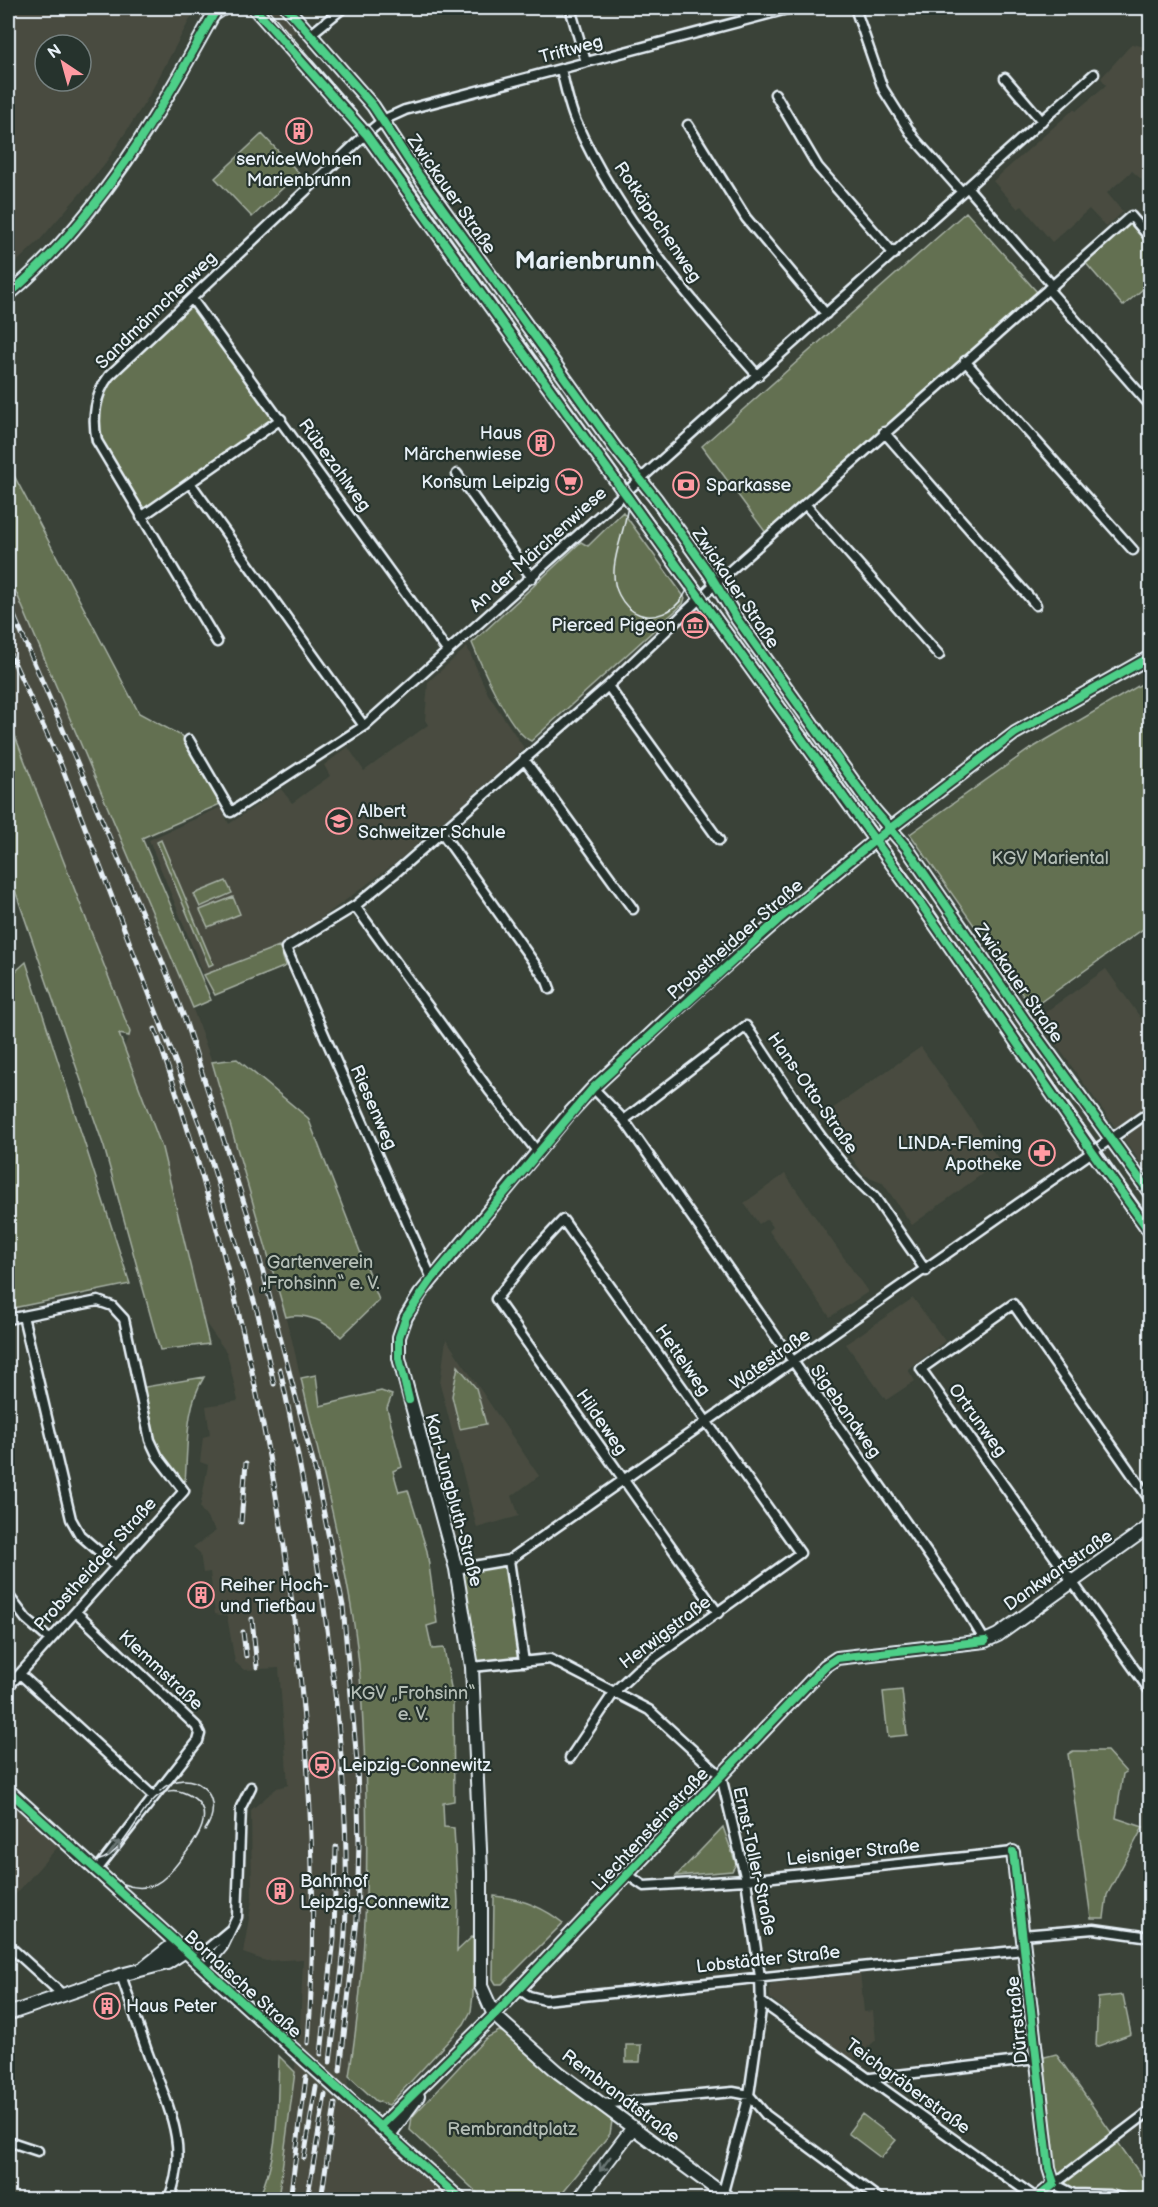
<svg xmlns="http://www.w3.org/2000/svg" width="1158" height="2207" font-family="'Balsamiq Sans',sans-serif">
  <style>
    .built { fill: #484c40; fill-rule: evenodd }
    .green { fill: #647051; stroke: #a6b0a4; stroke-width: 1.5 }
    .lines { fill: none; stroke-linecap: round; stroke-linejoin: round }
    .street-casing { stroke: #e8f1f8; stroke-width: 13 }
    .secondary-casing { stroke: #e8f1f8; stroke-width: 16 }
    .street { stroke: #26332d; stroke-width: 8 }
    .secondary { stroke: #26332d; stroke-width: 12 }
    .tram { stroke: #e8f1f8; stroke-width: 1.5 }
    .rail-casing { stroke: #e8f1f8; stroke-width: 5 }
    .rail { stroke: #26332d; stroke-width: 3; stroke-dasharray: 9; stroke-linecap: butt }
    .secondary-bridge-casing { stroke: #e8f1f8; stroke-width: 16; stroke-linecap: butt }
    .secondary-bridge { stroke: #26332d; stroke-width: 12 }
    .cycleway-casing { stroke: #26332d; stroke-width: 11 }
    .cycleway { stroke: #4dcf88; stroke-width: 8 }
    .oneway { stroke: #6a7674 }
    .labels { text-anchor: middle; stroke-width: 4.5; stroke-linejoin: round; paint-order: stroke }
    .street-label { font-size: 18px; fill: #e8f1f8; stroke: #26332d }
    .poi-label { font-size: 18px; fill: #e8f1f8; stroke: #26332d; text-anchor: start }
    .park-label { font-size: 18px; fill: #b3bdb5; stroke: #26332d }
    .district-label { font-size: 24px; font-weight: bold; fill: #e8f1f8; stroke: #26332d }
  </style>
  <rect width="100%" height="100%" fill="#3a4238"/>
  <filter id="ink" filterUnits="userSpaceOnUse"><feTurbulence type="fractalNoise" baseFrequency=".0167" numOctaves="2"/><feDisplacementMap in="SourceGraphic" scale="12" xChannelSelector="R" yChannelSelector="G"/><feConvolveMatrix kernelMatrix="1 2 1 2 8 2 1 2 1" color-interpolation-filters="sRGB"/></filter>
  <g filter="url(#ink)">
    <path class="built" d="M 8,8 L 196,8 L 146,101 L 103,167 L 39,241 L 8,270 ZM 45,45 L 81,45 L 81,81 L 45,81 Z
      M 259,8 L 281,8 L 300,29 L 286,40 Z
      M 1132,44 L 1150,48 L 1150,187 L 1132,171 L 1107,193 L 1123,212 L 1106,227 L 1089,209 L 1052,242 L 1022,206 L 1018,209 L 993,181 L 1074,109 L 1076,111 L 1106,85 L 1101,78 Z
      M 8,573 L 185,987 L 212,1062 L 292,1340 L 341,1555 L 354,1620 L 361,1689 L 368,1840 L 360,2003 L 346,2097 L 461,2199 L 278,2199 L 300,2028 L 303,1959 L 266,1961 L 243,1953 L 252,1900 L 251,1810 L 277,1788 L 288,1785 L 279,1668 L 244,1670 L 235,1662 L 227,1616 L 215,1614 L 210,1572 L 203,1573 L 200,1553 L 193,1547 L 216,1531 L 200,1508 L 208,1465 L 200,1462 L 203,1437 L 210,1435 L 206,1406 L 238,1401 L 227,1353 L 204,1321 L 162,1148 L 124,1047 L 130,1032 L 8,718 Z
      M 467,647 L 488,694 L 524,748 L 495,776 L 393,865 L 319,920 L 279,945 L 286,966 L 215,995 L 211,992 L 149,840 L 221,807 L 229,824 L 281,789 L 292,803 L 330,776 L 324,765 L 348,747 L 364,771 L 428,725 L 425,720 L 428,682 Z
      M 1106,969 L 1150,1031 L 1150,1176 L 1037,1018 Z
      M 921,1047 L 1000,1161 L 912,1225 L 882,1182 L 864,1175 L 822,1116 Z
      M 785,1174 L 868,1292 L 830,1317 L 769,1231 L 773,1227 L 767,1219 L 759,1224 L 744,1203 Z
      M 913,1298 L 945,1341 L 908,1370 L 915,1381 L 886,1400 L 846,1344 Z
      M 446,1339 L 539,1476 L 512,1496 L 519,1516 L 477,1528 L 440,1384 Z
      M 8,1790 L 63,1841 L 8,1903 Z
      M 860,1972 L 864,2012 L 873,2011 L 876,2040 L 853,2060 L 770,1998 L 770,1984 Z"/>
    <path class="green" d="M 262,134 L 299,173 L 252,217 L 215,178 Z
      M 966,212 L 1037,292 L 766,533 L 702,446 Z
      M 1127,224 L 1132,225 L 1150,245 L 1150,283 L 1123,306 L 1084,261 Z
      M 192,299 L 281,419 L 141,517 L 95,434 L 104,383 Z
      M 8,464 L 139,713 L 189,740 L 225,802 L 142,838 L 211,1000 L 193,1008 L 8,573 Z
      M 623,512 L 685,598 L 683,604 L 531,741 C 509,731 482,667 472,643 L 581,542 L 588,546 Z
      M 1150,679 L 1150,924 L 1032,1008 L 910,834 L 1027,751 Z
      M 8,718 L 130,1032 L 129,1036 L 119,1034 L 162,1148 L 209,1344 L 160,1350 L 104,1147 L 8,870 Z
      M 161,840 L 213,964 L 209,966 L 157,842 Z
      M 226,881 L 232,893 L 200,907 L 194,894 Z
      M 233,897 L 240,914 L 208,927 L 200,910 Z
      M 279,946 L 286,966 L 215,995 L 204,975 Z
      M 26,962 L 130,1284 L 8,1309 L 8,978 Z
      M 237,1059 L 308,1118 L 379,1300 L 341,1337 C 328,1322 305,1312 286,1317 L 212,1062 Z
      M 458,1366 L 476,1388 L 486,1424 L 460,1429 L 452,1396 Z
      M 316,1375 L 320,1406 L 381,1391 L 392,1395 L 387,1408 L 402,1467 L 393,1471 L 399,1492 L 408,1490 L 427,1551 L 437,1623 L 427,1626 L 432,1649 L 444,1648 L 453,1699 L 454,1801 L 443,1803 L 444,1827 L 454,1828 L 458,1902 L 457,1951 L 473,1936 L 473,1995 L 471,2011 L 464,2024 L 389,2105 L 376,2101 L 349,2076 C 367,1966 370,1856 364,1745 C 362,1703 360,1660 353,1618 C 340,1537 319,1458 301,1378 Z
      M 204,1377 C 183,1411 189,1452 184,1491 L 158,1457 L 139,1388 Z
      M 509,1560 L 524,1662 L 472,1667 L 456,1569 Z
      M 902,1690 L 907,1735 L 888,1737 L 883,1692 Z
      M 1073,1751 L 1107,1751 L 1126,1772 L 1123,1774 L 1116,1818 L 1143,1827 L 1107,1895 L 1104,1918 L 1091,1918 L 1068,1754 Z
      M 723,1827 L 736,1864 L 732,1871 L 676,1876 Z
      M 494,1896 C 520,1898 542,1906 563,1923 L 502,1984 L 496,1984 L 493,1979 Z
      M 1123,1995 L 1131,2034 L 1096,2047 L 1098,1998 Z
      M 499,2031 L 507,2034 L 612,2121 L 610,2134 L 557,2199 L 485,2200 L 410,2130 L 412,2117 L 486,2038 Z
      M 626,2045 L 641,2045 L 640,2062 L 626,2062 Z
      M 1056,2054 L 1150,2188 L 1150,2199 L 1084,2195 L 1054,2184 L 1037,2059 Z
      M 279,2056 L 295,2072 L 278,2199 L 258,2199 C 280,2155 277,2105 279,2056 Z
      M 862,2114 L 896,2140 L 881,2158 L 848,2133 Z"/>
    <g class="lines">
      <g class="street-casing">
        <path id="street" d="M 570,8 L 586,62
          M 742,8 L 746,19
          M 855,8 L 883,89 L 914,138 L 962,192
          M 311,34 L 343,8
          M 561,69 C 565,86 569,106 576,122 C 618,217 690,299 758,376
          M 1005,78 L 1042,121
          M 775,94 L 818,167 L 894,254
          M 688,125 L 746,218 L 826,314
          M 968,188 L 1052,285
          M 1048,289 L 1150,405
          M 192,299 L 448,652
          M 965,361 L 1133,550
          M 884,432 L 1036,605
          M 457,474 L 532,578
          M 191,484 L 364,726
          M 805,504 L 939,655
          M 141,517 L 281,419
          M 217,642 L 97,441 C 92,419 95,394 109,376 L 366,134 L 383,120 L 405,110 L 791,8
          M 608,686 L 719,840
          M 189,740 L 231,812 L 364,726 L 1094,74
          M 524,759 L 633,909
          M 442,833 L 547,981 L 550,989
          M 355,906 L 489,1090 L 537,1151
          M 593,1088 L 624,1120 L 958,1597 L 985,1641
          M 1147,1114 L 1150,1111
          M 624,1120 L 746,1026 C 782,1078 827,1156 874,1196 L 926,1271
          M 432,1279 L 286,948 L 355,906 L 394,874 L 608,686 L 715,584 L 1131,216 L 1150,238
          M 23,1316 L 71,1519 L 80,1535 L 116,1566
          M 8,1319 L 98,1301 L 112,1306 L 124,1319 L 150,1440 L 158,1457 L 184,1491 L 8,1687
          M 1150,1500 L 1013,1304 L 921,1369 L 1150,1691
          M 509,1560 L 524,1662
          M 456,1569 L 509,1560 L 1142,1117
          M 8,1595 L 26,1619 L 50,1640
          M 76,1612 L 196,1726 L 200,1734 L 198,1741 L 96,1871
          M 472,1667 L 550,1659 L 649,1710 L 721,1776 L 746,1880 L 760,1977 L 761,2010 L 749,2095 L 722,2196
          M 20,1674 L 154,1797
          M 570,1758 L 615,1691 L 637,1670 L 800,1553 L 563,1220 L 534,1251 L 496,1299 L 718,1613
          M 628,1875 L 644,1886 L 746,1880 L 1013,1852
          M 1022,1935 L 1094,1929 L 1150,1937
          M 8,1945 L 63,1995
          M 194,1960 L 230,1930
          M 204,1969 L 223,1946 L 237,1917 L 241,1807 L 251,1787
          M 121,1975 C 130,2001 139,2028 148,2054 C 166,2102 192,2148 168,2200
          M 519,1989 L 529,1996 L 545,2000 L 1024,1950
          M 760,2001 L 1036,2198
          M 871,2078 L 1037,2059
          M 601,2104 L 733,2092 L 749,2095 L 766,2115 L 881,2200
          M 8,2141 L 38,2151
          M 1129,2200 L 1110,2195 L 1074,2194 L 1054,2184 L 1150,2111"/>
      </g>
      <g class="secondary-casing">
        <path id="secondary" d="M 254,8 L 366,134 L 923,907 L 1093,1153 L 1150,1232
          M 287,8 L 373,106 L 417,173 L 616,449 L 656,499 L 709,573 L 737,619 L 874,810 L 906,847 L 1032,1030 L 1150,1193
          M 8,295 C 102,215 158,115 217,8
          M 8,1790 L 293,2049
          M 1013,1852 L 1049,2168 L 1054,2184 L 1035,2200
          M 145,1967 L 175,1943
          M 8,2014 L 121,1975 L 167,1963 L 184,1952
          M 346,2097 L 461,2200
          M 380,2127 L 494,2015 L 825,1666 L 837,1658 L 985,1641 L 998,1635 L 1150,1526
          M 389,2135 L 418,2096
          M 578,2200 L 632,2129
          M 731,2200 L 558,2072 L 494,2015 L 481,1986 L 481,1872 L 472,1667 L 456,1569 L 399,1358 L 399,1337 L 406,1317 L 420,1294 L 569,1114 L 593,1088 L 697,991 L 778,920 L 875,840 L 1015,733 L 1150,657"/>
      </g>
      <use href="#street" class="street"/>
      <use href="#secondary" class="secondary"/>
      <path class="tram" d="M 267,8 L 371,129 L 410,181 L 920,892 L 1150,1219
        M 8,298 C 55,258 100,211 134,160 C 162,118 183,71 209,28 C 226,11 251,2 273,17
        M 625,483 C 638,520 601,560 619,595 C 640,637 694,610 690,569
        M 8,1784 L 466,2200
        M 160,1791 C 190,1762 229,1796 205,1830
        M 90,1861 C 134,1864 142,1771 187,1794 C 220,1810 196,1841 181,1859 C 173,1869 166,1879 154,1885 C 143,1889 133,1888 123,1884
        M 157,1929 L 363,2116"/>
      <g class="rail-casing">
        <path id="rail" d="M 8,602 L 154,941 L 184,1017 L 248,1215 L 315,1470 L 343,1606 L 357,1762 L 359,1842 L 357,1919 L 340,2071
          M 8,649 L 61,765 L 201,1128 L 258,1314 L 274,1384
          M 155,1029 C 234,1257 287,1490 305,1732 C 313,1835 316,1939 308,2043
          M 280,1369 C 317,1539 350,1735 346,1909 C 345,1960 336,2012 330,2062
          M 241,1522 L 246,1463
          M 252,1619 L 257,1667
          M 243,1632 L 246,1656
          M 321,2054 L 334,1939 L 336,1847
          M 304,2158 L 316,2087
          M 290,2200 L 306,2077
          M 307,2200 L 325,2095
          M 321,2200 L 335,2104"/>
      </g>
      <use href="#rail" class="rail"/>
      <g class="secondary-bridge-casing">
        <path id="secondary-bridge" d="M 293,2049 L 346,2097"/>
      </g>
      <use href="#secondary-bridge" class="secondary-bridge"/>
      <g class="cycleway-casing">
        <path id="cycleway" d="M 254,8 L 366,134 L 923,907 L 1093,1153 L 1150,1232
          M 287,8 L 373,106 L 417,173 L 616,449 L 656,499 L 709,573 L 737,619 L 874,810 L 906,847 L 1032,1030 L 1150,1193
          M 8,295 C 102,215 158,115 217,8
          M 409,1400 L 399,1358 L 399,1337 L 406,1317 L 432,1279 L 593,1088 L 778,920 L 875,840 L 1015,733 L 1150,657
          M 8,1790 L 461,2200
          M 1013,1852 L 1049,2168 L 1054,2184 L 1035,2200
          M 380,2127 L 494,2015 L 825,1666 L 837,1658 L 985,1641"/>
      </g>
      <use href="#cycleway" class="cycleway"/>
    </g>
    <defs><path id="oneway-shaft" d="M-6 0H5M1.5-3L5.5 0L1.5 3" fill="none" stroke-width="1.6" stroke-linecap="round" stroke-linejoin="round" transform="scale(1.5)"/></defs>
    <g class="oneway">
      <use href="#oneway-shaft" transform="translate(114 1848) rotate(-52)"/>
      <use href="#oneway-shaft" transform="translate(605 2164) rotate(127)"/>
    </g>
  </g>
  <defs>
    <g id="building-ring" transform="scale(1.35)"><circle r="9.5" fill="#26332d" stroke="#ff9aa2" stroke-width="1.5"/><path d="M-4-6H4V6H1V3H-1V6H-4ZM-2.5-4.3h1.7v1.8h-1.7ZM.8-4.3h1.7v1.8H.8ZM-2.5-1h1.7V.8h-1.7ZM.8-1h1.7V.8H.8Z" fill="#ff9aa2"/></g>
    <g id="supermarket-ring" transform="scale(1.35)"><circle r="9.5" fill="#26332d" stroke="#ff9aa2" stroke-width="1.5"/><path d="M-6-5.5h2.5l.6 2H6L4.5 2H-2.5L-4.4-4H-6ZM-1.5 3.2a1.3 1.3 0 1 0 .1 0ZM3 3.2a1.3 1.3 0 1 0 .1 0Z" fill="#ff9aa2"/></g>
    <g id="bank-ring" transform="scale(1.35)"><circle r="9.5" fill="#26332d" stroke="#ff9aa2" stroke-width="1.5"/><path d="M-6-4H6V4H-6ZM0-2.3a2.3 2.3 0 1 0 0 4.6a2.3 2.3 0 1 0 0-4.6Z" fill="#ff9aa2"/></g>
    <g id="museum-ring" transform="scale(1.35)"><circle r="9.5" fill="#26332d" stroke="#ff9aa2" stroke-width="1.5"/><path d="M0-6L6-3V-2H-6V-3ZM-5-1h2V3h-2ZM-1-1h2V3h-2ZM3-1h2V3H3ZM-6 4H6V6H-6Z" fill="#ff9aa2"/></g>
    <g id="school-ring" transform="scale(1.35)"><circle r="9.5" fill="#26332d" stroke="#ff9aa2" stroke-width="1.5"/><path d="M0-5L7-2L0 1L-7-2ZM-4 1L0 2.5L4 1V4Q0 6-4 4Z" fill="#ff9aa2"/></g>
    <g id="pharmacy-ring" transform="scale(1.35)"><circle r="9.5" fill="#26332d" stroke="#ff9aa2" stroke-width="1.5"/><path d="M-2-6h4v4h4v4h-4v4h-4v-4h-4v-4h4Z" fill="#ff9aa2"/></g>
    <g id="station-ring" transform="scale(1.35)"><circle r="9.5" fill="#26332d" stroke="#ff9aa2" stroke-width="1.5"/><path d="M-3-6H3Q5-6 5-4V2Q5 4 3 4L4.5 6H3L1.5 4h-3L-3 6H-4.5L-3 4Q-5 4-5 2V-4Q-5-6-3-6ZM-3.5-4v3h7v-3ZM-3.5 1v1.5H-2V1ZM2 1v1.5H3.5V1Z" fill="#ff9aa2"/></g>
  </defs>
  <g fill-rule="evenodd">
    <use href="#building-ring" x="299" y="131"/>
    <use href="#building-ring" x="541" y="443"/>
    <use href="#supermarket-ring" x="569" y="482"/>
    <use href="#bank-ring" x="686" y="485"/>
    <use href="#museum-ring" x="695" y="625"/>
    <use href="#school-ring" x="339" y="821"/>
    <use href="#pharmacy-ring" x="1042" y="1153"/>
    <use href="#building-ring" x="201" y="1595"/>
    <use href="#station-ring" x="322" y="1765"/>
    <use href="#building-ring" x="280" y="1891"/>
    <use href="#building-ring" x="107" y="2006"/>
  </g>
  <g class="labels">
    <g class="street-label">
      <text transform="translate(571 49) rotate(-15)" y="6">Triftweg</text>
      <text transform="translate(452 194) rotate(55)" y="6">Zwickauer Straße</text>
      <text transform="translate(658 222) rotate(56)" y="6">Rotkäppchenweg</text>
      <text transform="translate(156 310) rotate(-44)" y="6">Sandmännchenweg</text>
      <text transform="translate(335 465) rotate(54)" y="6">Rübezahlweg</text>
      <text transform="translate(538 549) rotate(-42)" y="6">An der Märchenwiese</text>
      <text transform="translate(736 588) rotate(56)" y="6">Zwickauer Straße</text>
      <text transform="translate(735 939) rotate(-41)" y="6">Probstheidaer Straße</text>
      <text transform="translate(1019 983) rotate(55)" y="6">Zwickauer Straße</text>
      <text transform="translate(813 1093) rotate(55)" y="6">Hans-Otto-Straße</text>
      <text transform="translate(374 1107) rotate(66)" y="6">Riesenweg</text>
      <text transform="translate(770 1359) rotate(-35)" y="6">Watestraße</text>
      <text transform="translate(683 1360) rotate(55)" y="6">Hettelweg</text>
      <text transform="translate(846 1411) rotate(55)" y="6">Sigebandweg</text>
      <text transform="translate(978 1420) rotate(54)" y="6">Ortrunweg</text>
      <text transform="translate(602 1422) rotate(55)" y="6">Hildeweg</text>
      <text transform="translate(454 1500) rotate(75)" y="6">Karl-Jungbluth-Straße</text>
      <text transform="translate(95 1564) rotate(-48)" y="6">Probstheidaer Straße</text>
      <text transform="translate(1058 1570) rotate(-35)" y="6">Dankwartstraße</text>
      <text transform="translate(665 1632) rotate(-37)" y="6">Herwigstraße</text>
      <text transform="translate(161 1670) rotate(43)" y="6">Klemmstraße</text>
      <text transform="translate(650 1829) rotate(-47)" y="6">Liechtensteinstraße</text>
      <text transform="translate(853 1852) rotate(-6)" y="6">Leisniger Straße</text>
      <text transform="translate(755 1861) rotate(78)" y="6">Ernst-Toller-Straße</text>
      <text transform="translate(768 1959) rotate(-6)" y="6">Lobstädter Straße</text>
      <text transform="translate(243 1984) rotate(42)" y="6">Bornaische Straße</text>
      <text transform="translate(1017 2020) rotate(-96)" y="6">Dürrstraße</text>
      <text transform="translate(908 2086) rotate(36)" y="6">Teichgräberstraße</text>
      <text transform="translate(621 2096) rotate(37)" y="6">Rembrandtstraße</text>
    </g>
    <g class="poi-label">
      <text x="299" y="165" text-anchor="middle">serviceWohnen<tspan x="299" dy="21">Marienbrunn</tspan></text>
      <text x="522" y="439" text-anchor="end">Haus<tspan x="522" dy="21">Märchenwiese</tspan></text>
      <text x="550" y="488" text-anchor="end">Konsum Leipzig</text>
      <text x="706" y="491">Sparkasse</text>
      <text x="676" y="631" text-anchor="end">Pierced Pigeon</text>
      <text x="358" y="817">Albert<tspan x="358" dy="21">Schweitzer Schule</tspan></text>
      <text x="1022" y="1149" text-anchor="end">LINDA-Fleming<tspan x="1022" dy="21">Apotheke</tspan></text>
      <text x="220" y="1591">Reiher Hoch-<tspan x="220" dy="21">und Tiefbau</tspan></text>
      <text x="342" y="1771">Leipzig-Connewitz</text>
      <text x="300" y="1887">Bahnhof<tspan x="300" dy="21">Leipzig-Connewitz</tspan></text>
      <text x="126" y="2012">Haus Peter</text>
    </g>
    <g class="park-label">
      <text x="1050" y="864">KGV Mariental</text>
      <text x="320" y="1268">Gartenverein<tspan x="320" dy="21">„Frohsinn“ e. V.</tspan></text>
      <text x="413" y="1699">KGV „Frohsinn“<tspan x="413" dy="21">e. V.</tspan></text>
      <text x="512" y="2135">Rembrandtplatz</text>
    </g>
    <g class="district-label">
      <text x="585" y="269">Marienbrunn</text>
    </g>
  </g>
  <rect width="1158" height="2207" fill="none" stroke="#26332d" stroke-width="30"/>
  <rect x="15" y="15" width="1128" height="2177" fill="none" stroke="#e8f1f8" stroke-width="2" filter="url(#ink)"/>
  <g transform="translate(63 63) rotate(324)"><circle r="28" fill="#26332d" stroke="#747f7e" stroke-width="1.5"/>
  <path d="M0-4.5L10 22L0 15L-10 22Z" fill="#ff9aa2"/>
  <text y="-9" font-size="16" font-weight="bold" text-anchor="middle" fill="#e8f1f8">N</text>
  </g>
</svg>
